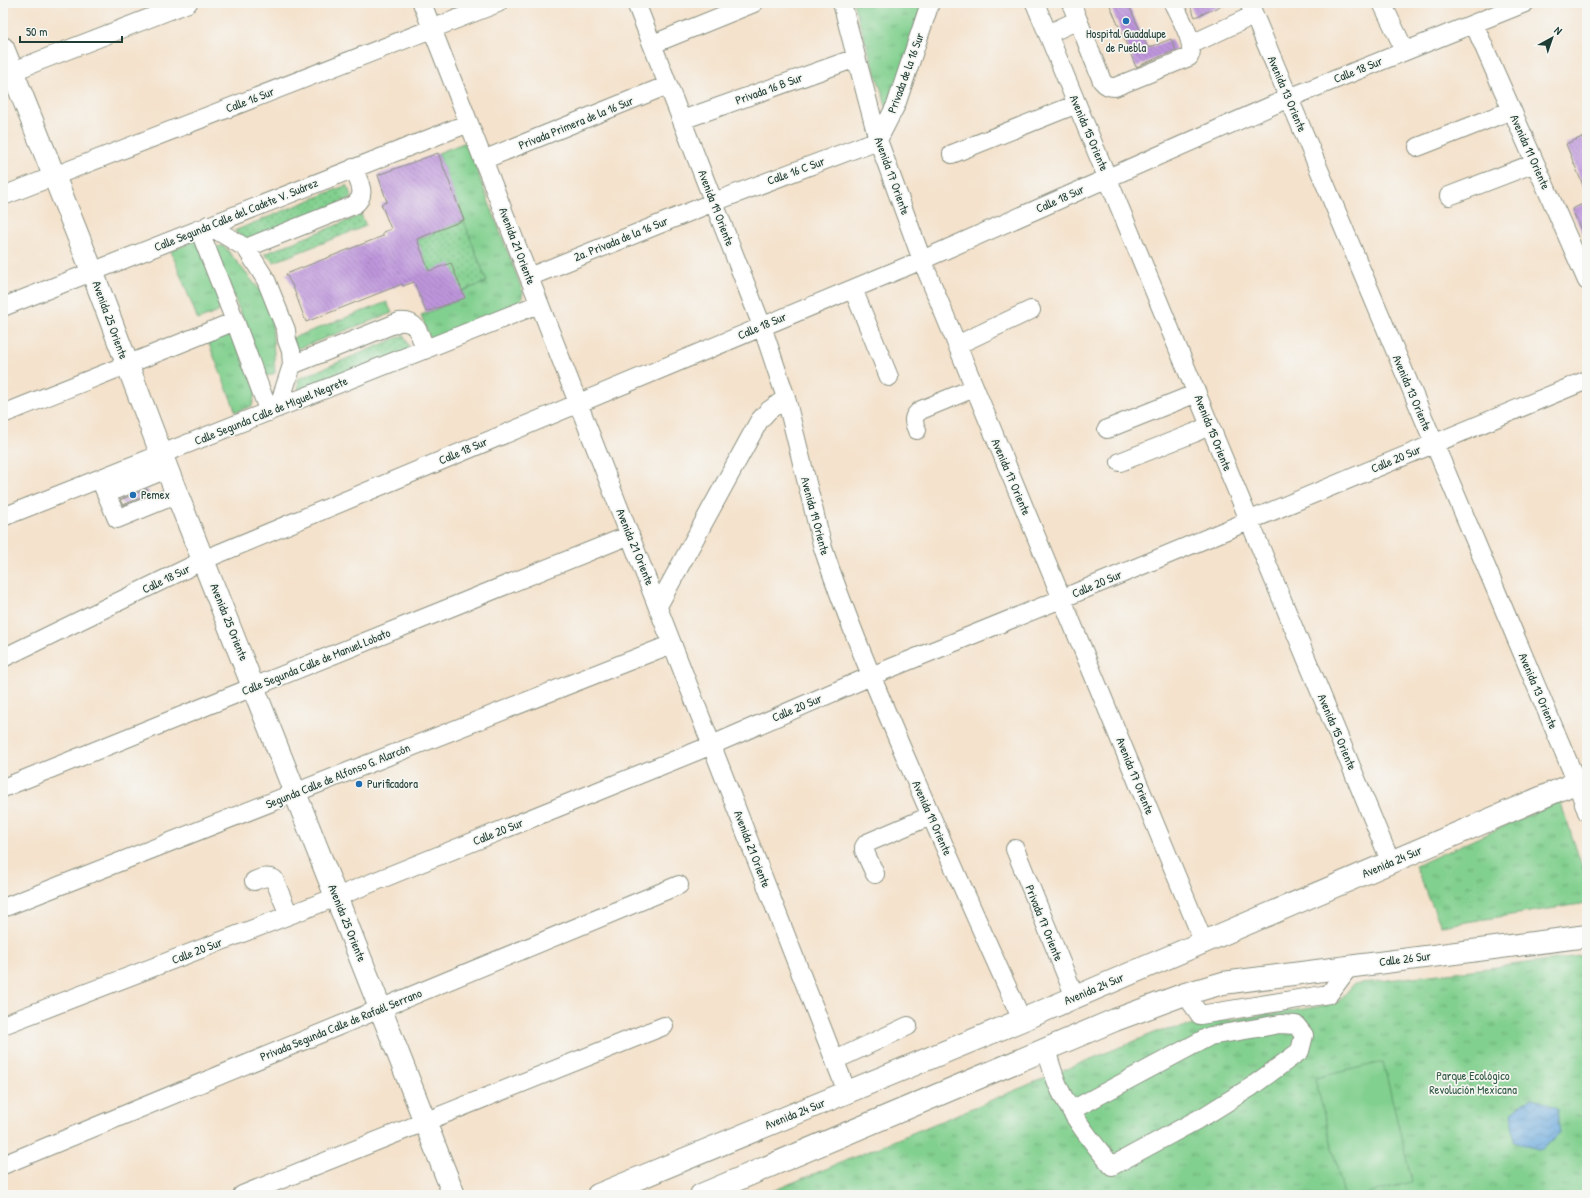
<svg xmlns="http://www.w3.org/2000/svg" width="1590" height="1198" font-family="'Patrick Hand',sans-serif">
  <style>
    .grass { fill: url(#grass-dots); stroke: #508662 }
    .park { fill: url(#park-tufts); stroke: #508662 }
    .pitch { fill: #82d08f; stroke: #508662 }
    .water { fill: url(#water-waves); stroke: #447388 }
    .building { fill: url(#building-back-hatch) }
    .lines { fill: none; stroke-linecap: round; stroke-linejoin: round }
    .minor-casing { stroke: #8a9080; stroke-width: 20 }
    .major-casing { stroke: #8a9080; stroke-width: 24 }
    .minor { stroke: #fff; stroke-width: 18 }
    .major { stroke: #fff; stroke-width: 22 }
    .poi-dot { fill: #1f6fb2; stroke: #f6f6f2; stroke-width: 1.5 }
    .labels { text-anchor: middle; stroke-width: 3.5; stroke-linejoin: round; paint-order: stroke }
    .poi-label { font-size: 12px; fill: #1f3d34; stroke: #f6f6f2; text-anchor: start }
    .street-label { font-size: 12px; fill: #1f3d34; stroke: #f6f6f2 }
    .park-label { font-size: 12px; fill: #335a46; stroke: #f6f6f2 }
  </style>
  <defs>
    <pattern id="grass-dots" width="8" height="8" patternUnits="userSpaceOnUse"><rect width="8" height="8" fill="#82d08f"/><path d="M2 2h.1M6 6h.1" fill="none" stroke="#6aaa76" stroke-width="1.8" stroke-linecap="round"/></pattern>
    <pattern id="park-tufts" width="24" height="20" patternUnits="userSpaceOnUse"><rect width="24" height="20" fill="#82d08f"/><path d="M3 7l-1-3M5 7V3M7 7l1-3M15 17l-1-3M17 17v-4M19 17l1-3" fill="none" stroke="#6aaa76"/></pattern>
    <pattern id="water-waves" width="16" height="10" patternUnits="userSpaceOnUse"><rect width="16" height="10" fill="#6aa9dd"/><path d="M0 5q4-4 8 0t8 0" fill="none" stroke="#578bb4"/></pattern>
    <pattern id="building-back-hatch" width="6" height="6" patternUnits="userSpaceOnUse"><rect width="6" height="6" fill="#be95dc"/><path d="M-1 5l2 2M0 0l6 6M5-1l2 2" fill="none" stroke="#9a7bb3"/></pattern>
  </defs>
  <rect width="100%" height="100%" fill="#f6f6f2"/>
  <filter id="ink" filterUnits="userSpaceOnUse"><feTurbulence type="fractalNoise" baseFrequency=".025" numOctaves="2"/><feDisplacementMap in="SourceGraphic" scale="8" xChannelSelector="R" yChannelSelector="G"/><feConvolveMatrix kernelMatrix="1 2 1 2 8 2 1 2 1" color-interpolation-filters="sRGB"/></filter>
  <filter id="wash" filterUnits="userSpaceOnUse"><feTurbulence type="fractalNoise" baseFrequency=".012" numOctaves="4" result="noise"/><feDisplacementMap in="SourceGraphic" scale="16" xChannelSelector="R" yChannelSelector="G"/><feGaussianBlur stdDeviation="0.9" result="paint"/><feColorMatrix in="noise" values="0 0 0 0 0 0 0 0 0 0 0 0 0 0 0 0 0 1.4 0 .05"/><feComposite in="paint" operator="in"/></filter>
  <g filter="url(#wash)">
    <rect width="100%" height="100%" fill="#f4e2cc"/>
    <path class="grass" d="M 347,185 L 352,198 L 247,241 L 234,231 Z
      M 360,212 L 366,226 L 274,262 L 264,254 L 357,217 Z
      M 464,220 L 487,282 L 462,291 L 421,275 L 409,243 Z
      M 404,335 L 410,350 L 299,395 L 298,379 Z"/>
    <path class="park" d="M 853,3 L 924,3 L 889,114 Z
      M 466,142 L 523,292 L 521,301 L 505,313 L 431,341 L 421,315 L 464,298 L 462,291 L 487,282 L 438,153 Z
      M 197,240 L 222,302 L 218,312 L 198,320 L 171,251 Z
      M 224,246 L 271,304 L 275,373 L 267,376 L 213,247 Z
      M 387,302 L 392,313 L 291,351 L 287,340 Z
      M 223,333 L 233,337 L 256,390 L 252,406 L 236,412 L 207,339 Z
      M 1560,801 L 1587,881 L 1587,903 L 1441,926 L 1415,866 Z
      M 1587,955 L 1587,1195 L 763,1195 L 1076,1065 L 1157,1032 L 1205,1023 L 1311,1008 L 1338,1002 L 1354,984 L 1489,968 Z"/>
    <path class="pitch" d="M 1383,1062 L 1412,1182 L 1359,1195 L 1344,1195 L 1315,1078 Z"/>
    <path class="water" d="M 1531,1097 L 1557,1108 L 1560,1134 L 1541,1150 L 1514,1142 L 1511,1113 Z"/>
    <g id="blocks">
      <path class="building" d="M 1109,3 L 1128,3 L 1148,48 L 1171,39 L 1176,50 L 1136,67 Z
        M 1189,3 L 1228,3 L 1195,17 Z
        M 1582,137 L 1587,148 L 1587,195 L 1566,144 Z
        M 438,153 L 464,220 L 417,239 L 429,271 L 451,263 L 465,298 L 426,312 L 414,282 L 403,286 L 402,284 L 306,322 L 293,287 L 286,274 L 383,236 L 383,232 L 391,229 L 381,204 L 387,202 L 378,175 Z
        M 1587,202 L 1587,245 L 1572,209 Z
        M 147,489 L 150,494 L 123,505 L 120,500 Z"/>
    </g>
  </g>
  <g filter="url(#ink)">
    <use href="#blocks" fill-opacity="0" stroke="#8a9080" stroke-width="1"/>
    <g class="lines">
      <g class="minor-casing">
        <path id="minor" d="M 422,3 L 847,1092
          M 636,3 L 762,326 L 786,398 L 823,548 C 845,614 872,678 899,742 C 939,835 980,927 1022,1020
          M 842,3 L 878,140 L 922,260 L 1204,943
          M 1035,3 L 1391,863
          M 1071,3 L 1078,20
          M 1249,3 L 1577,783 L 1587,812
          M 1382,3 L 1405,51
          M 1474,24 L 1587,281
          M 1048,34 L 1078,20 L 1102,81 C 1106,86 1109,87 1115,87 L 1189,57 C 1197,44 1179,16 1173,3
          M 653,44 L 754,3
          M 1192,44 L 1254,15
          M 3,75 L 188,3
          M 682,120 L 856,58
          M 1418,147 L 1512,110
          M 952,154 L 1077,104
          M 483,160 L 668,85
          M 3,196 L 498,3
          M 1449,196 L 1535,163
          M 208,225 L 246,248 L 266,280 L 286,330 L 287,340 L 291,351 L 292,365 L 278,408
          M 199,229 L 235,321 L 269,412
          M 246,248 L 354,205 C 368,195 359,182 353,168
          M 529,277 L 714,202 L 878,140 L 896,105 L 930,3
          M 853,289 L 889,377
          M 3,307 L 469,123
          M 957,345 L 1031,310
          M 292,365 L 399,322 C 418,320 420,335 425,350
          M 3,414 C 80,383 158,353 235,321
          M 1107,429 L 1197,393
          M 917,430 C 912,420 913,416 921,410 L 974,388
          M 1120,462 L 1194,433 L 1210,425
          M 100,479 L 117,519 L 178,494
          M 106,494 L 167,469
          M 3,517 L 539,304
          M 658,606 L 759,421 L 768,411 L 786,398
          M 3,658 L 208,558 L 922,260 L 1289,98 L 1525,3
          M 3,788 L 630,535
          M 1015,849 L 1075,997
          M 875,874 L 864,850 L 864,847 L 867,843 L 930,816
          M 254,881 C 261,878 266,876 274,879 L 289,915
          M 3,908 L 672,644
          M 1185,994 L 1200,1015 L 1329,994 L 1349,967
          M 3,1025 L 344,894 L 712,745 L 871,676 L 1061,599 L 1587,380
          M 1046,1049 C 1050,1063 1054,1077 1060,1090 C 1073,1118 1092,1142 1112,1166 L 1206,1115 L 1251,1087 L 1300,1051 L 1304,1035 L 1296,1025 L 1280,1024 L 1210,1036 L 1072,1110
          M 834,1059 L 844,1056 L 908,1026
          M 3,1165 L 679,885
          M 242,1195 L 664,1026"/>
      </g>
      <g class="major-casing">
        <path id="major" d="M 3,48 L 92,271 L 167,469 L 454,1195
          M 598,1195 L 1022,1020 L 1587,778
          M 701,1195 L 1115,1020 L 1185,994 L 1223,983 L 1587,936"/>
      </g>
      <use href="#minor" class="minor"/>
      <use href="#major" class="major"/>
    </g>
  </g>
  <g class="poi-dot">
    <circle cx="1126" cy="21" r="4"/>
    <circle cx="133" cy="495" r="4"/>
    <circle cx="359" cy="784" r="4"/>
  </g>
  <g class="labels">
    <g class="poi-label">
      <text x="1126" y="38" text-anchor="middle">Hospital Guadalupe<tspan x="1126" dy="14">de Puebla</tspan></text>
      <text x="141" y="499">Pemex</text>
      <text x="367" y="788">Purificadora</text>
    </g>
    <g class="street-label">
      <text transform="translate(1358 70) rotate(-22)" y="4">Calle 18 Sur</text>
      <text transform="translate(906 73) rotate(-70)" y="4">Privada de la 16 Sur</text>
      <text transform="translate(769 89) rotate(-20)" y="4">Privada 16 B Sur</text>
      <text transform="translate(1287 94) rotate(67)" y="4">Avenida 13 Oriente</text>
      <text transform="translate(250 100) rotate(-21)" y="4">Calle 16 Sur</text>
      <text transform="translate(576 123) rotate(-22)" y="4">Privada Primera de la 16 Sur</text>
      <text transform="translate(1089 133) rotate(67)" y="4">Avenida 15 Oriente</text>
      <text transform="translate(1530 152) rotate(66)" y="4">Avenida 11 Oriente</text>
      <text transform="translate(796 171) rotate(-20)" y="4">Calle 16 C Sur</text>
      <text transform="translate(892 176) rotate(70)" y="4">Avenida 17 Oriente</text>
      <text transform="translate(1060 199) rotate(-24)" y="4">Calle 18 Sur</text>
      <text transform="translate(716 208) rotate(69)" y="4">Avenida 19 Oriente</text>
      <text transform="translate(236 215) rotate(-22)" y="4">Calle Segunda Calle del Cadete V. Suárez</text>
      <text transform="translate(621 239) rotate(-22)" y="4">2a. Privada de la 16 Sur</text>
      <text transform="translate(517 246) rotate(69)" y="4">Avenida 21 Oriente</text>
      <text transform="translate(110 320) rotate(70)" y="4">Avenida 25 Oriente</text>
      <text transform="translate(762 326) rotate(-23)" y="4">Calle 18 Sur</text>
      <text transform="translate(1412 393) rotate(67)" y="4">Avenida 13 Oriente</text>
      <text transform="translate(271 411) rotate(-22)" y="4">Calle Segunda Calle de Miguel Negrete</text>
      <text transform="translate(1213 433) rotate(68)" y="4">Avenida 15 Oriente</text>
      <text transform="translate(463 451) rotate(-23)" y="4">Calle 18 Sur</text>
      <text transform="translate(1396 459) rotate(-23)" y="4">Calle 20 Sur</text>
      <text transform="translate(1011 477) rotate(67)" y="4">Avenida 17 Oriente</text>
      <text transform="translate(815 516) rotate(75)" y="4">Avenida 19 Oriente</text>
      <text transform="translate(635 547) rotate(68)" y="4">Avenida 21 Oriente</text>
      <text transform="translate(166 579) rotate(-26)" y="4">Calle 18 Sur</text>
      <text transform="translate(1097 584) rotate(-23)" y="4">Calle 20 Sur</text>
      <text transform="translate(229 622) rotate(68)" y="4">Avenida 25 Oriente</text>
      <text transform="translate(316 662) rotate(-22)" y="4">Calle Segunda Calle de Manuel Lobato</text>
      <text transform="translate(1538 691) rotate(67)" y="4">Avenida 13 Oriente</text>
      <text transform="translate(797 708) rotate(-23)" y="4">Calle 20 Sur</text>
      <text transform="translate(1337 732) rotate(67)" y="4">Avenida 15 Oriente</text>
      <text transform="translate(338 776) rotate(-22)" y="4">Segunda Calle de Alfonso G. Alarcón</text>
      <text transform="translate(1135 776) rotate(68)" y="4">Avenida 17 Oriente</text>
      <text transform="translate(932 818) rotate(66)" y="4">Avenida 19 Oriente</text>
      <text transform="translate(498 832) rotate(-22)" y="4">Calle 20 Sur</text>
      <text transform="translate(752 849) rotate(69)" y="4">Avenida 21 Oriente</text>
      <text transform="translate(1392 862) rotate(-23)" y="4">Avenida 24 Sur</text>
      <text transform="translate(347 923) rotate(68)" y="4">Avenida 25 Oriente</text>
      <text transform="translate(1044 923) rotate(68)" y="4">Privada 17 Oriente</text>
      <text transform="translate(197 951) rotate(-21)" y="4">Calle 20 Sur</text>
      <text transform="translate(1405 959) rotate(-7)" y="4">Calle 26 Sur</text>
      <text transform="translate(1094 989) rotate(-23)" y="4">Avenida 24 Sur</text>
      <text transform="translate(341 1025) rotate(-22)" y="4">Privada Segunda Calle de Rafaél Serrano</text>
      <text transform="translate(795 1114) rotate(-22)" y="4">Avenida 24 Sur</text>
    </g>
    <g class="park-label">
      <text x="1473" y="1080">Parque Ecológico<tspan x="1473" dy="14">Revolución Mexicana</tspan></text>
    </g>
  </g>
  <rect width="1590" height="1198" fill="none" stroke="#f6f6f2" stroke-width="16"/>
  <g transform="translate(1552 38) rotate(40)" stroke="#f6f6f2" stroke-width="3" paint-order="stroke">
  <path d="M0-3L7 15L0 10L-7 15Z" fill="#1f3d34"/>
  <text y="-6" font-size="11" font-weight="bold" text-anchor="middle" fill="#1f3d34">N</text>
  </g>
  <path d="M20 36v6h102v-6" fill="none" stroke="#1f3d34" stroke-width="2"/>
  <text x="26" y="36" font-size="12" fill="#1f3d34" stroke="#f6f6f2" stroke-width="3" paint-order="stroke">50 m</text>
</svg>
